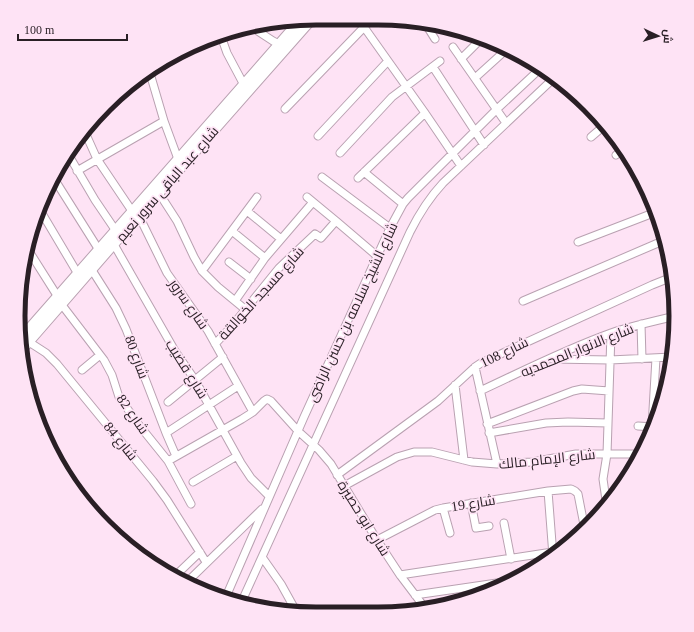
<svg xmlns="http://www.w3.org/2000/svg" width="694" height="632" font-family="'Times New Roman',Cairo,serif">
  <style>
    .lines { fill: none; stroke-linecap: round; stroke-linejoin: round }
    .minor-casing { stroke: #b9a1b1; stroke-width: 9 }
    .tertiary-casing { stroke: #b9a1b1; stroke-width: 11 }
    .minor { stroke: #fff; stroke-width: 7 }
    .tertiary { stroke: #fff; stroke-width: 9 }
    .labels { text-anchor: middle; stroke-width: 3.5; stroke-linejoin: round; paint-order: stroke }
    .street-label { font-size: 14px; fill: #291f25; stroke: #fee3f5 }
    .rim { fill: none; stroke: #291f25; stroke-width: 5 }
  </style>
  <rect width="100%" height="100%" fill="#fee3f5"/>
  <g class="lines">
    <g class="minor-casing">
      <path id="minor" d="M 359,20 L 425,113 L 461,166
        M 425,23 L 435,39
        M 250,26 L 273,41 L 279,44
        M 221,36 L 227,53 L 244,85
        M 453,47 L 506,123
        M 461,59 L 482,38
        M 433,67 L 484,145
        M 149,70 L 164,121 L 178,159
        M 475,78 L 507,49
        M 285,109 L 370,21
        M 84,130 L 97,159 L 132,211
        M 318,136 L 388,61
        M 591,137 L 605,125
        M 340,153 L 392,97 L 440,61
        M 68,154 L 95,200 L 116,231
        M 616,155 L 624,149
        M 77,171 L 164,121
        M 364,172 L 403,204
        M 53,177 L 99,250
        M 322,177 L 390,228
        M 358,178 L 425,113
        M 157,190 L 177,221 L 194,257 L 202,271 L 218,287 L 246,310
        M 307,197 L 336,221
        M 40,210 L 78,274
        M 247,211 L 281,239
        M 139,216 L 167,273 L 208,331 L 253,412
        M 232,231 L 265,258
        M 112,241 L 175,351 L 195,380 L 241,463 L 251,478 L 269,496
        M 578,242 L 656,212
        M 27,248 L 58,297
        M 229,262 L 251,279
        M 90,267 L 116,308 L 126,329 L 166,433 L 176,456
        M 202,271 L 257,197
        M 235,301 L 265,258 L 313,202
        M 523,301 L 665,240
        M 62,305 L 104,360 L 112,375 L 119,397 L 139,425 L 168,461 L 191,504
        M 641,324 L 642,359
        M 29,342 L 46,353 L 57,364 L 153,481 L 167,500 L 206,562
        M 215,344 L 232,326 L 279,268 L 315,234 L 321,238 L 336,221 L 377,256
        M 552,359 L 610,360 L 672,357
        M 475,367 L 497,464
        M 82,370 L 100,355
        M 455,385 L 464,460
        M 480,391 C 523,371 566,349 611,333 C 632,326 654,321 676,316
        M 168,402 L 223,357
        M 487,424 L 573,391 L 582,389 L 609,391
        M 638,426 L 654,427
        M 652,427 L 656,358
        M 166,433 L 238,386
        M 489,433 L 546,423 L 568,422 L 608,423
        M 168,461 L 242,419 L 253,412 L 264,401 L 267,399 L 271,401 L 298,431 L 319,450 L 331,464 L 377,540 L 400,575 L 425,608
        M 337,475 L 438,401 L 475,367 L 481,363 L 652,285 L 672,277
        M 193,482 L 237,456
        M 344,486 L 397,457 L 414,452 L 432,452 L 472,462 L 497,464 L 532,462 L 576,454 L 640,454
        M 548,491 L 553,556
        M 606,500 L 603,479 L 607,454 L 611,333
        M 471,503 L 476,528 L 489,526
        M 443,508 L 450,533
        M 504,523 L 511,559
        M 377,540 L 435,510 L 443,508 L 548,491 L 571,489 L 575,491 L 578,494 L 585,530
        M 262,557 L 281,584 L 296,611
        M 400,575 L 559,551
        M 174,577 L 200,552
        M 188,580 L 198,588
        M 186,583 L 262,509
        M 415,595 L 511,581
        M 225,599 L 304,417 L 390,228 L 403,204 L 408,198 L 497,109 L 542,67
        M 241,603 L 410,232 C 419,214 429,198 443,183 L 555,77"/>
    </g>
    <g class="tertiary-casing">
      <path id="tertiary" d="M 20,339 L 301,19
        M 21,351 L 114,244 L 313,18"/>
    </g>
    <use href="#minor" class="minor"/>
    <use href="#tertiary" class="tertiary"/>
  </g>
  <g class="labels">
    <g class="street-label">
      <text transform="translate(167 184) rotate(-49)" y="5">شارع عبد الباقى سرور نعيم</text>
      <text transform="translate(261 293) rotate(-48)" y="5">شارع مسجد الخوالقة</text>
      <text transform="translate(189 304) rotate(55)" y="5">شارع سرور</text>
      <text transform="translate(352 312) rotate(-65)" y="5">شارع الشيخ سلامه بن حسن الراضى</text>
      <text transform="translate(577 350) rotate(-22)" y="5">شارع الانوار المحمديه</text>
      <text transform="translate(504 352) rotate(-26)" y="5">شارع 108</text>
      <text transform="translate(137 357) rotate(70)" y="5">شارع 80</text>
      <text transform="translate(187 369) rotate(58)" y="5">شارع قضيب</text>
      <text transform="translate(133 414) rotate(55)" y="5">شارع 82</text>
      <text transform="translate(121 441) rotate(51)" y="5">شارع 84</text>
      <text transform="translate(547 459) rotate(-6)" y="5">شارع الإمام مالك</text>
      <text transform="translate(473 503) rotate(-9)" y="5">شارع 19</text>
      <text transform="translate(364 518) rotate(58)" y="5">شارع ابو حصيرة</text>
    </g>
  </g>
  <path d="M0 0H694V632H0ZM316 25H378A291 291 0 0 1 669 316V316A291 291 0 0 1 378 607H316A291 291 0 0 1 25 316V316A291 291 0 0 1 316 25Z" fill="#fee3f5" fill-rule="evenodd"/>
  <path class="rim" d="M316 25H378A291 291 0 0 1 669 316V316A291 291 0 0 1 378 607H316A291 291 0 0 1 25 316V316A291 291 0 0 1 316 25Z"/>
  <g transform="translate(658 36) rotate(94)" stroke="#fee3f5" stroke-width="3" paint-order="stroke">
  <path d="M0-3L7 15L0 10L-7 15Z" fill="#291f25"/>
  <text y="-6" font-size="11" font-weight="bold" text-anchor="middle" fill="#291f25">ش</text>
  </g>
  <path d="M18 34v6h109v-6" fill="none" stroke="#291f25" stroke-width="2"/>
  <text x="24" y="34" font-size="12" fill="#291f25" stroke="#fee3f5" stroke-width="3" paint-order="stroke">100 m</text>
</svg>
